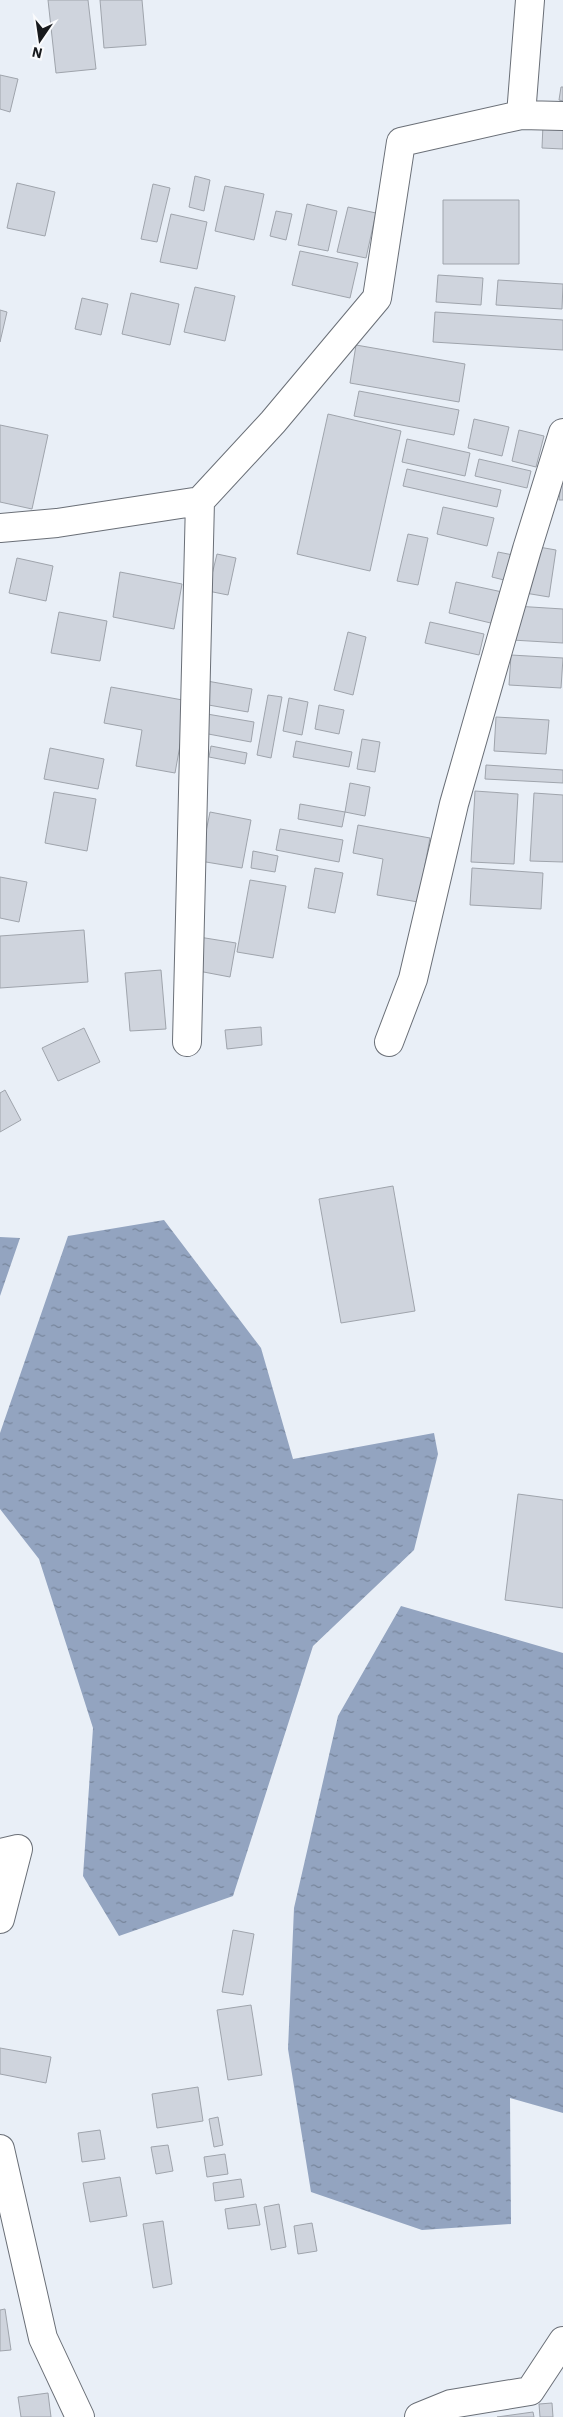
<svg xmlns="http://www.w3.org/2000/svg" width="563" height="2417" font-family="'IBM Plex Sans',sans-serif">
  <style>
    .water { fill: url(#water-ripples) }
    .building { fill: #cfd4dd; stroke: #9fa4ac }
    .lines { fill: none; stroke-linecap: round; stroke-linejoin: round }
    .minor-casing { stroke: #6a6f77; stroke-width: 30 }
    .minor { stroke: #fff; stroke-width: 28 }
  </style>
  <defs>
    <pattern id="water-ripples" width="26" height="14" patternUnits="userSpaceOnUse" patternTransform="scale(1.25)"><rect width="26" height="14" fill="#93a4c0"/><path d="M2 4q2-2 4 0t4 0M15 11q2-2 4 0t4 0" fill="none" stroke="#77859b"/></pattern>
  </defs>
  <rect width="100%" height="100%" fill="#e9eff7"/>
  <path class="water" d="M 164,1220 L 261,1348 L 293,1459 L 434,1433 L 438,1454 L 414,1550 L 313,1646 L 233,1896 L 119,1936 L 83,1876 L 93,1728 L 39,1559 L 0,1509 L 0,1433 L 68,1236 Z
    M 0,1237 L 20,1238 L 0,1296 Z
    M 401,1606 L 563,1653 L 563,2113 L 510,2098 L 511,2224 L 422,2230 L 311,2192 L 288,2049 L 294,1908 L 338,1716 Z"/>
  <path class="building" d="M 48,0 L 88,0 L 96,69 L 56,73 Z
    M 100,0 L 142,0 L 146,45 L 104,48 Z
    M 0,75 L 18,79 L 10,112 L 0,109 Z
    M 561,87 L 563,87 L 563,101 L 559,100 Z
    M 543,124 L 563,124 L 563,149 L 542,148 Z
    M 195,176 L 210,180 L 204,211 L 189,207 Z
    M 17,183 L 55,192 L 45,236 L 7,228 Z
    M 153,184 L 170,188 L 157,242 L 141,239 Z
    M 225,186 L 264,194 L 254,240 L 215,231 Z
    M 443,200 L 519,200 L 519,264 L 443,264 Z
    M 307,204 L 337,211 L 328,251 L 298,245 Z
    M 348,207 L 376,213 L 366,258 L 337,252 Z
    M 276,211 L 292,214 L 286,240 L 270,236 Z
    M 171,214 L 207,222 L 197,269 L 160,262 Z
    M 300,251 L 358,263 L 350,298 L 292,285 Z
    M 438,275 L 483,278 L 481,305 L 436,302 Z
    M 498,280 L 563,284 L 562,309 L 496,305 Z
    M 195,287 L 235,296 L 225,341 L 184,332 Z
    M 131,293 L 179,304 L 170,345 L 122,334 Z
    M 82,298 L 108,304 L 101,335 L 75,329 Z
    M 0,310 L 7,312 L 0,342 Z
    M 435,312 L 563,320 L 563,350 L 433,342 Z
    M 356,345 L 465,364 L 459,402 L 350,383 Z
    M 359,391 L 459,410 L 454,435 L 354,416 Z
    M 328,414 L 401,431 L 370,571 L 297,554 Z
    M 474,419 L 509,427 L 502,456 L 468,448 Z
    M 0,425 L 48,435 L 32,509 L 0,502 Z
    M 519,430 L 544,436 L 536,467 L 512,461 Z
    M 407,439 L 470,453 L 465,476 L 402,462 Z
    M 479,459 L 531,471 L 527,488 L 475,476 Z
    M 407,469 L 501,490 L 497,507 L 403,486 Z
    M 563,470 L 563,500 L 559,500 Z
    M 443,507 L 494,518 L 487,546 L 437,534 Z
    M 408,534 L 428,538 L 418,585 L 397,581 Z
    M 533,546 L 556,550 L 549,597 L 525,593 Z
    M 498,552 L 513,555 L 508,581 L 492,577 Z
    M 217,554 L 236,558 L 228,595 L 208,591 Z
    M 17,558 L 53,566 L 46,601 L 9,593 Z
    M 120,572 L 182,584 L 174,629 L 113,617 Z
    M 456,582 L 507,593 L 499,625 L 449,613 Z
    M 515,606 L 563,609 L 563,643 L 512,640 Z
    M 59,612 L 107,621 L 100,661 L 51,653 Z
    M 430,622 L 484,634 L 479,655 L 425,643 Z
    M 348,632 L 366,637 L 353,695 L 334,690 Z
    M 511,655 L 563,658 L 561,688 L 509,685 Z
    M 207,681 L 252,689 L 248,712 L 203,704 Z
    M 111,687 L 188,701 L 175,773 L 136,766 L 142,730 L 104,723 Z
    M 268,695 L 282,697 L 271,758 L 257,755 Z
    M 289,698 L 308,702 L 302,735 L 283,731 Z
    M 319,705 L 344,710 L 339,734 L 315,729 Z
    M 207,714 L 254,722 L 251,742 L 203,733 Z
    M 496,717 L 549,720 L 546,754 L 494,751 Z
    M 362,739 L 380,742 L 375,772 L 357,769 Z
    M 296,741 L 352,752 L 349,767 L 293,757 Z
    M 211,746 L 247,753 L 245,764 L 209,757 Z
    M 50,748 L 104,759 L 98,789 L 44,779 Z
    M 486,765 L 563,770 L 563,783 L 485,779 Z
    M 350,783 L 370,787 L 365,816 L 345,812 Z
    M 475,791 L 518,794 L 514,864 L 471,862 Z
    M 54,792 L 96,799 L 87,851 L 45,843 Z
    M 534,793 L 563,795 L 563,862 L 530,861 Z
    M 300,804 L 345,812 L 342,827 L 298,819 Z
    M 210,812 L 251,820 L 242,868 L 200,861 Z
    M 358,825 L 430,838 L 418,902 L 377,895 L 383,859 L 353,853 Z
    M 280,829 L 343,840 L 339,862 L 276,850 Z
    M 253,851 L 278,856 L 275,872 L 251,868 Z
    M 315,868 L 343,873 L 335,913 L 308,908 Z
    M 472,868 L 543,873 L 541,909 L 470,905 Z
    M 0,877 L 27,882 L 19,922 L 0,918 Z
    M 250,880 L 286,886 L 273,958 L 237,952 Z
    M 84,930 L 88,982 L 0,988 L 0,936 Z
    M 199,937 L 236,943 L 230,977 L 193,970 Z
    M 161,970 L 166,1029 L 130,1031 L 125,973 Z
    M 261,1027 L 262,1045 L 227,1049 L 225,1030 Z
    M 84,1028 L 100,1062 L 58,1081 L 42,1048 Z
    M 5,1090 L 21,1120 L 0,1132 L 0,1093 Z
    M 393,1186 L 415,1311 L 341,1323 L 319,1199 Z
    M 518,1494 L 563,1500 L 563,1608 L 505,1600 Z
    M 233,1930 L 254,1934 L 243,1995 L 222,1992 Z
    M 251,2005 L 262,2075 L 228,2080 L 217,2010 Z
    M 0,2048 L 51,2057 L 46,2083 L 0,2074 Z
    M 198,2087 L 203,2121 L 157,2128 L 152,2094 Z
    M 218,2117 L 223,2145 L 214,2147 L 209,2119 Z
    M 100,2130 L 105,2159 L 82,2162 L 78,2133 Z
    M 168,2145 L 173,2171 L 156,2174 L 151,2147 Z
    M 225,2154 L 228,2174 L 207,2177 L 204,2157 Z
    M 120,2177 L 127,2216 L 90,2222 L 83,2183 Z
    M 241,2179 L 244,2197 L 215,2201 L 213,2183 Z
    M 256,2204 L 260,2225 L 228,2229 L 225,2209 Z
    M 279,2204 L 286,2247 L 271,2250 L 264,2207 Z
    M 163,2221 L 172,2284 L 153,2288 L 143,2224 Z
    M 312,2223 L 317,2251 L 298,2254 L 294,2226 Z
    M 5,2309 L 11,2350 L 0,2351 L 0,2310 Z
    M 48,2393 L 51,2417 L 21,2417 L 18,2397 Z
    M 552,2403 L 553,2417 L 540,2417 L 539,2404 Z
    M 533,2412 L 534,2417 L 497,2417 Z"/>
  <g class="lines">
    <g class="minor-casing">
      <path id="minor" d="M 530,0 L 521,115 L 563,116
        M 0,528 L 57,523 L 200,501
        M 187,1042 L 200,501 L 273,422 L 377,298 L 401,142 L 521,115
        M 389,1042 L 413,979 L 454,804 L 527,549 L 563,433
        M 0,1853 L 18,1849 L 0,1919
        M 0,2149 L 43,2338 L 80,2417
        M 419,2417 L 451,2404 L 530,2391 L 563,2341"/>
    </g>
    <use href="#minor" class="minor"/>
  </g>
  <g transform="translate(40 40) rotate(193)" stroke="#fafbfd" stroke-width="4" paint-order="stroke">
  <path d="M0-4L9 19L0 12L-9 19Z" fill="#181a1d"/>
  <text y="-8" font-size="14" font-weight="bold" text-anchor="middle" fill="#181a1d">N</text>
  </g>
</svg>
